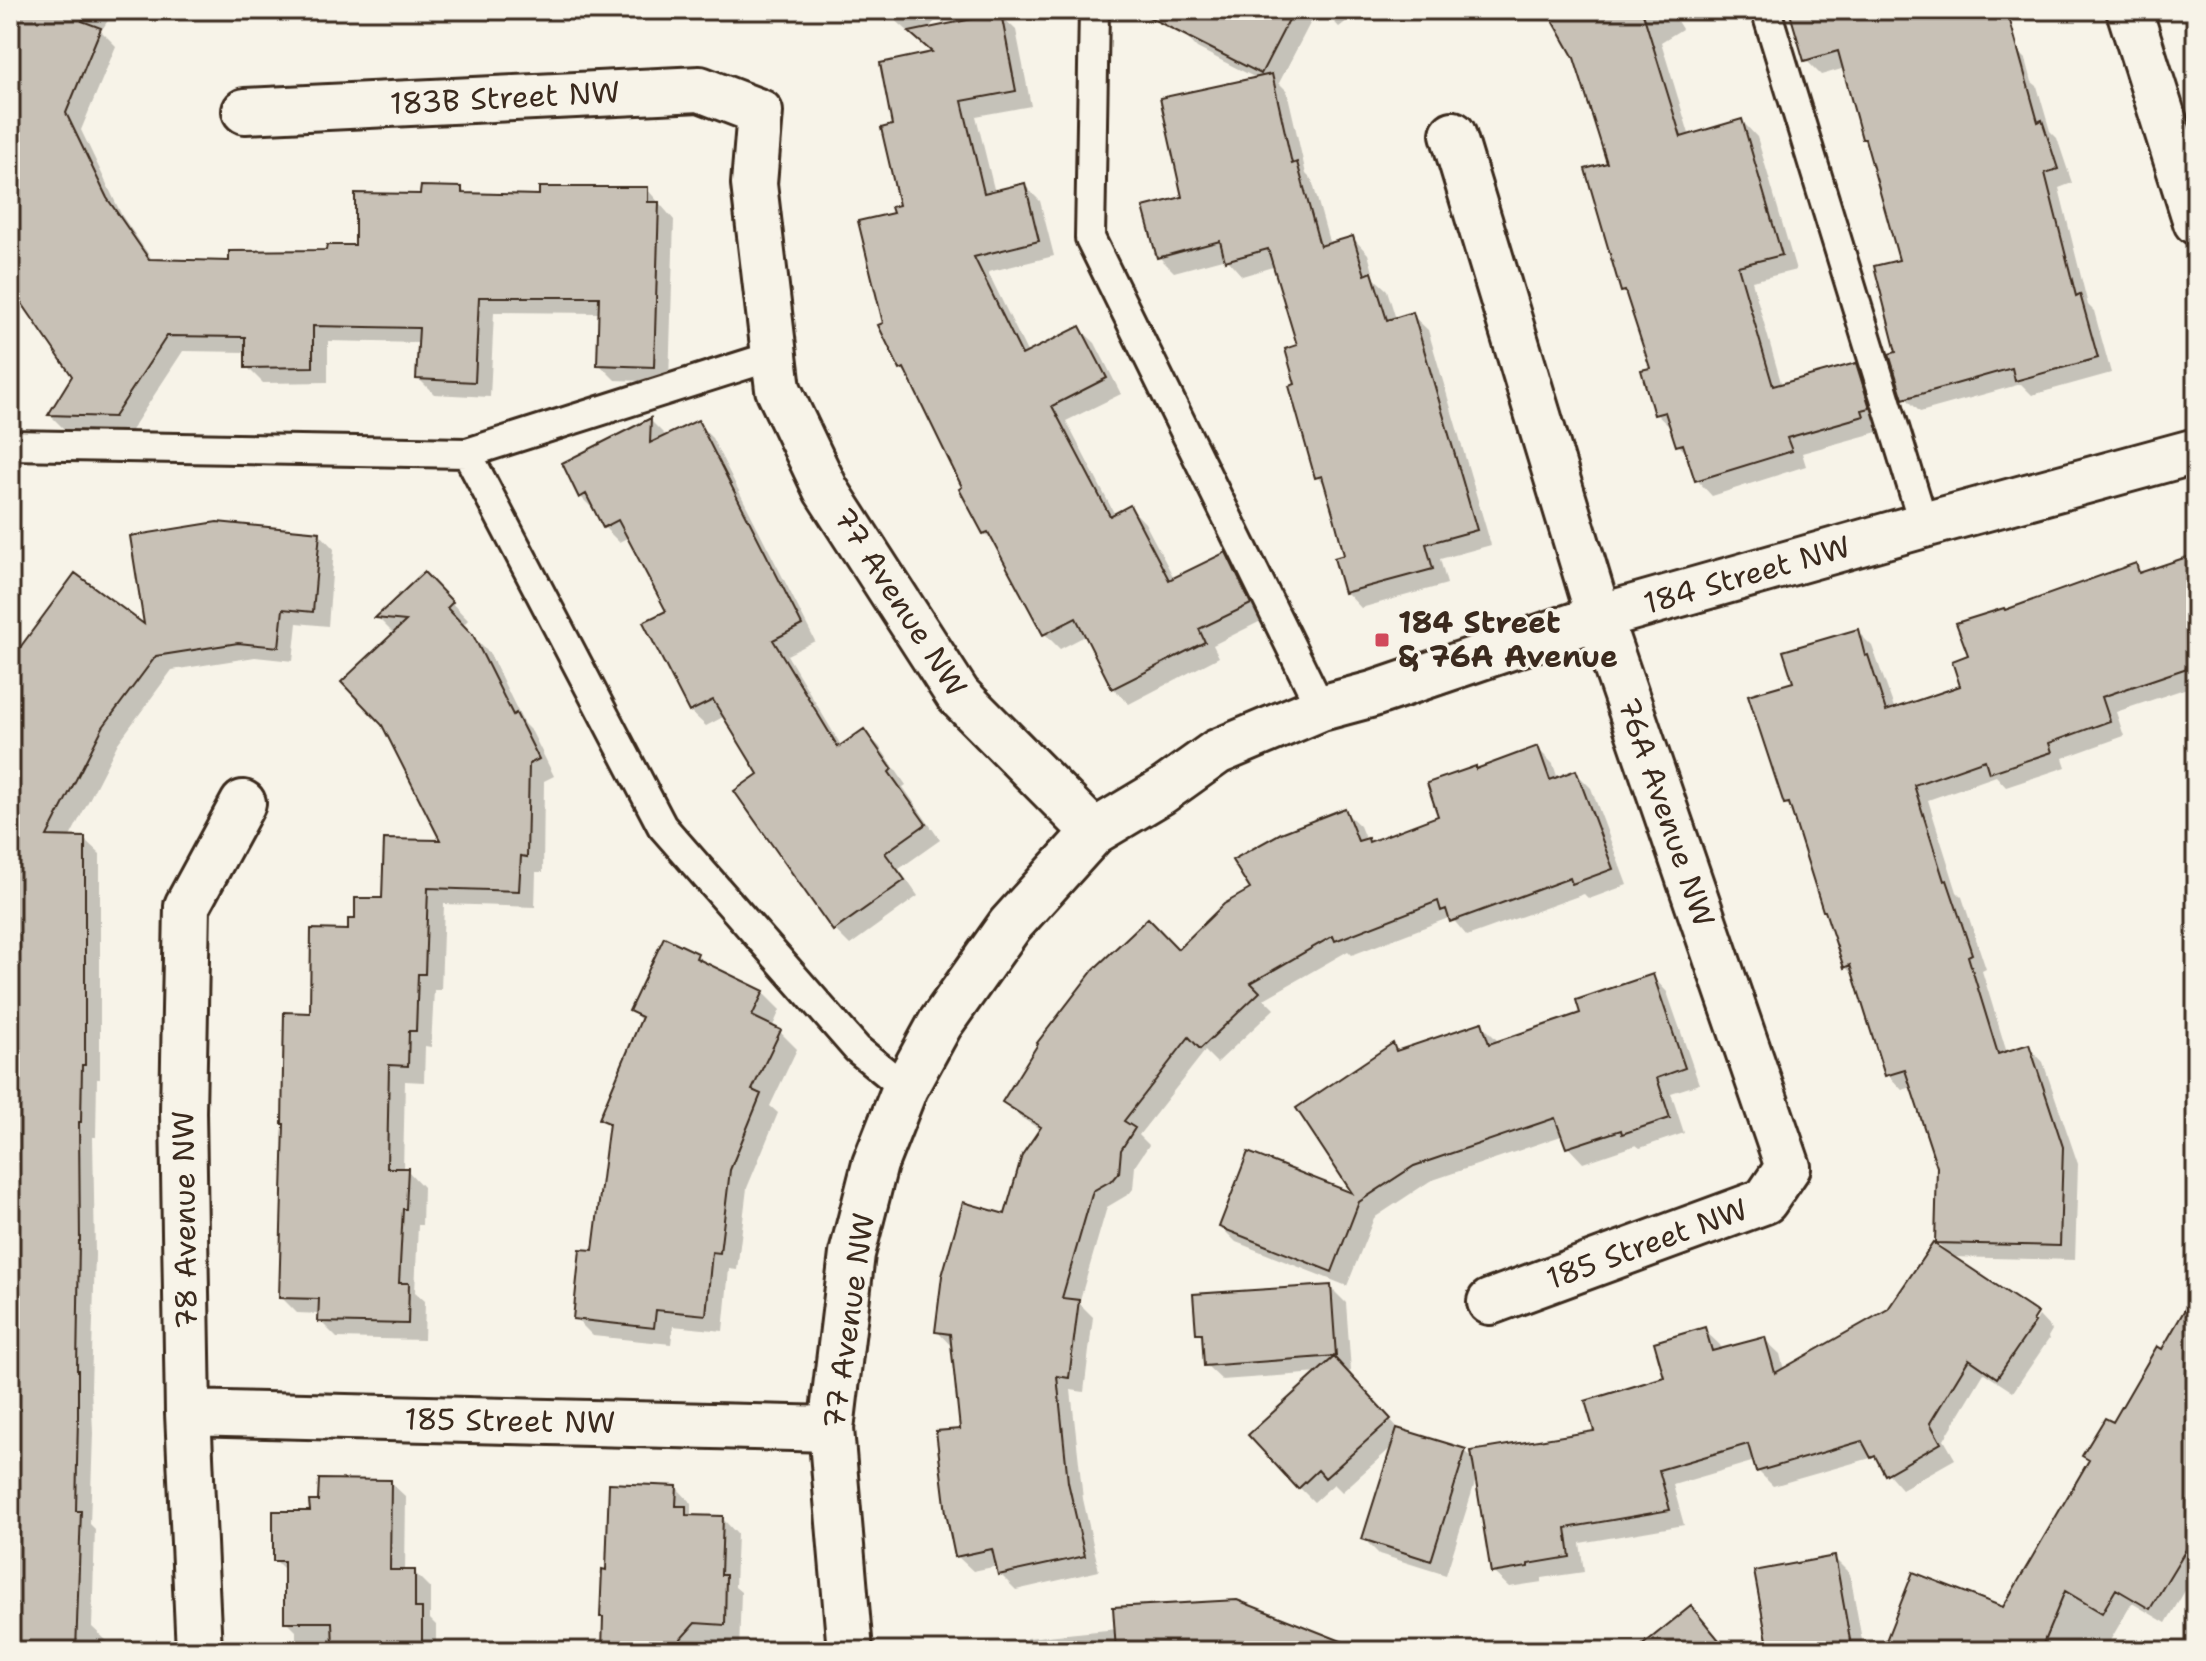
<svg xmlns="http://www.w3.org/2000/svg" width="2206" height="1661" font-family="'Shantell Sans',sans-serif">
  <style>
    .shadow { fill: #0003 }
    .building { fill: #c8c1b6; stroke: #3b2a1e; stroke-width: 2 }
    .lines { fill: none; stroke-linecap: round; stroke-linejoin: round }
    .lane-casing { stroke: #3b2a1e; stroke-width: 34 }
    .street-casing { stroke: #3b2a1e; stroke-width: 50 }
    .secondary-casing { stroke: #3b2a1e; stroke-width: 50 }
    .lane { stroke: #f7f3e8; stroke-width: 28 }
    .street { stroke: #f7f3e8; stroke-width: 44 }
    .secondary { stroke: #f7f3e8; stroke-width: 44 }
    .poi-dot { fill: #d1495b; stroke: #f7f3e8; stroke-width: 3 }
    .labels { text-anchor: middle; stroke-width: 7; stroke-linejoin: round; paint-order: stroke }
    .street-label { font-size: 30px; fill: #3b2a1e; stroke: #f7f3e8 }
    .poi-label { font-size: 30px; font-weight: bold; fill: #3b2a1e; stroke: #f7f3e8; text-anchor: start }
  </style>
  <rect width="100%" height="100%" fill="#f7f3e8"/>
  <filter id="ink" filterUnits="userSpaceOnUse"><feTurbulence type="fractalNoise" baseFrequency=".0125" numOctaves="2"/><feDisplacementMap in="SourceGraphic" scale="16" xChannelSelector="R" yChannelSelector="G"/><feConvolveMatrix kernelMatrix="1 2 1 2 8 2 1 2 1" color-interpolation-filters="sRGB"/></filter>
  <g filter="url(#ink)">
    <path class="shadow" d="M 10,10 L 115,10 L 101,31 L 116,46 L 81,130 L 122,216 L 153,261 L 231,263 L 357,247 L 422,196 L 462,189 L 467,195 L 541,197 L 647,189 L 674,220 L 669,382 L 615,380 L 599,364 L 601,313 L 494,312 L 490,397 L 434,394 L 418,378 L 420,343 L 328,341 L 328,382 L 263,383 L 247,367 L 247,352 L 183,351 L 130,432 L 65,430 L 50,415 L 75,376 L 10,274 Z
      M 884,10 L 945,10 L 927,30 L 1000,15 L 1016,30 L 1031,106 L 976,116 L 995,193 L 1024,185 L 1040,201 L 1054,256 L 988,272 L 1028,354 L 1079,328 L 1095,343 L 1121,394 L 1066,421 L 1115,515 L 1130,507 L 1145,523 L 1175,580 L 1225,555 L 1240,570 L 1265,619 L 1213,645 L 1219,657 L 1129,704 L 1113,688 L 1087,635 L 1060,649 L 1045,634 L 998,546 L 984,533 L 912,379 L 902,369 L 885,324 L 895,215 L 901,206 L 894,127 L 934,54 Z
      M 1193,10 L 1317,10 L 1279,83 L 1287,91 L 1306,174 L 1312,180 L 1330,245 L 1353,238 L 1368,254 L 1375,279 L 1387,290 L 1396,319 L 1412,315 L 1428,330 L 1491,545 L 1440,559 L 1447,584 L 1361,608 L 1346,592 L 1346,557 L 1327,486 L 1317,477 L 1298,385 L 1299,347 L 1276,266 L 1242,276 L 1226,258 L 1174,272 L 1159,257 L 1184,198 L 1258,79 L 1197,48 L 1182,32 Z
      M 1323,10 L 1361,10 L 1339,27 Z
      M 1549,10 L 1670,10 L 1682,29 L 1661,42 L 1690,137 L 1742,121 L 1757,137 L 1796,270 L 1752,281 L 1782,386 L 1856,365 L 1871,381 L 1884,423 L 1876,425 L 1878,432 L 1802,453 L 1806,466 L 1712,496 L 1697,480 L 1689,455 L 1678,445 L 1672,429 L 1656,414 L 1652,369 L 1629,298 L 1623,291 L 1609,164 L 1576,57 Z
      M 1792,10 L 2002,10 L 2012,45 L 2026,59 L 2032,82 L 2037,86 L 2050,131 L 2057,138 L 2072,183 L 2059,188 L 2088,305 L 2094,311 L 2111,373 L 2032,395 L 2021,384 L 1920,412 L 1905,397 L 1898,353 L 1901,261 L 1868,143 L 1864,138 L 1845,68 L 1821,75 L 1806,60 Z
      M 651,421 L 667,437 L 697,423 L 712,438 L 815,641 L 787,655 L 842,747 L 864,731 L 879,746 L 906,785 L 903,787 L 940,840 L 899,869 L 918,896 L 850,945 L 835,930 L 737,791 L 760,775 L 725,716 L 706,726 L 690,711 L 669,612 L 629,537 L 619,542 L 604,527 L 596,512 L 581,497 L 565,463 Z
      M 319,533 L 334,549 L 328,626 L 297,623 L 293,661 L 255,657 L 172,670 L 118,743 L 69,839 L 84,839 L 100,854 L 100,1079 L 97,1079 L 96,1137 L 93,1137 L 95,1255 L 91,1386 L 93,1433 L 90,1524 L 95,1529 L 92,1627 L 108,1642 L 108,1651 L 10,1651 L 10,664 L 147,628 Z
      M 2196,556 L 2196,685 L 2116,712 L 2124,736 L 2063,758 L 2066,767 L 2006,787 L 1996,776 L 1928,800 L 1957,892 L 1962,897 L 1986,969 L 1982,971 L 2007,1053 L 2028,1046 L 2043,1062 L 2078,1164 L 2075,1260 L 1951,1257 L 2037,1315 L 2035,1315 L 2026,1328 L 2030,1330 L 2039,1316 L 2052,1330 L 2048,1337 L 2049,1339 L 2013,1392 L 1984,1373 L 1944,1440 L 1955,1459 L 1902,1489 L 1874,1457 L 1773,1486 L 1758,1471 L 1755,1461 L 1673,1485 L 1684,1525 L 1580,1543 L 1584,1572 L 1542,1578 L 1542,1582 L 1509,1587 L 1493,1572 L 1477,1476 L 1446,1575 L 1379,1554 L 1364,1539 L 1393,1446 L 1342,1492 L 1334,1484 L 1314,1502 L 1299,1487 L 1319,1373 L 1222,1380 L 1206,1365 L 1205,1339 L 1198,1332 L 1330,1287 L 1346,1303 L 1351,1371 L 1346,1372 L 1401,1431 L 1465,1451 L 1475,1460 L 1597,1433 L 1667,1378 L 1704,1330 L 1720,1345 L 1722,1351 L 1764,1339 L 1780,1354 L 1784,1370 L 1890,1311 L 1948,1253 L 1937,1242 L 1939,1167 L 1912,1087 L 1902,1090 L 1887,1074 L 1856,977 L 1845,967 L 1794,812 L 1786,803 L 1795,683 L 1857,631 L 1872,646 L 1895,710 L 1963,687 L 1971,657 L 2005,612 L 2135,566 L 2144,574 Z
      M 424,574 L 468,620 L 462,626 L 490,654 L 524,724 L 532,732 L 554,776 L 544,781 L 543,872 L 536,872 L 535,907 L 444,904 L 441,990 L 434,990 L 431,1047 L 425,1046 L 424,1082 L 405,1081 L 403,1170 L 407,1170 L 423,1187 L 422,1225 L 418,1225 L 415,1292 L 425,1301 L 424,1340 L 337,1338 L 320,1321 L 321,1314 L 297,1313 L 281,1297 L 312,1015 L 350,932 L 357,921 L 384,900 L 443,842 L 394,634 L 378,618 Z
      M 1537,748 L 1553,764 L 1558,779 L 1575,772 L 1591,788 L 1627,885 L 1589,899 L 1584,894 L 1467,936 L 1451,917 L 1352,955 L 1348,951 L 1264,999 L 1274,1009 L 1217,1063 L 1205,1051 L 1139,1135 L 1149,1145 L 1135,1166 L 1133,1189 L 1129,1194 L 1107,1207 L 1079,1303 L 1093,1317 L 1084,1392 L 1071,1390 L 1083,1499 L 1099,1571 L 1016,1590 L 1000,1574 L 998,1566 L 973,1571 L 957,1556 L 962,1430 L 953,1348 L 937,1331 L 1006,1216 L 1041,1130 L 1020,1117 L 1004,1102 L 1344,811 L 1360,826 L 1366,841 L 1370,843 L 1441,817 L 1477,771 Z
      M 697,955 L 707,965 L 763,993 L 780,1010 L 772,1028 L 780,1032 L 797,1049 L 770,1106 L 778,1113 L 747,1188 L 737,1270 L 729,1269 L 723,1331 L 673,1326 L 671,1344 L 593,1336 L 575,1318 L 595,1252 L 611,1127 L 602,1118 L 642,1021 L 631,1010 Z
      M 1652,976 L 1667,992 L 1699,1084 L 1671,1093 L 1684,1133 L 1640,1148 L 1636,1145 L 1583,1163 L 1568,1147 L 1564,1135 L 1430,1181 L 1374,1218 L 1347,1286 L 1236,1242 L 1221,1227 L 1357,1197 L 1393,1046 L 1399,1052 L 1481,1024 L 1496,1039 L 1498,1043 L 1583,1014 Z
      M 2196,1294 L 2196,1572 L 2166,1623 L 2132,1603 L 2104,1651 L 1884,1651 L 2004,1609 L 2113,1425 L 2163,1352 Z
      M 390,1482 L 406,1497 L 405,1572 L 414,1572 L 430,1588 L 430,1619 L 436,1625 L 436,1651 L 296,1651 L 296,1631 L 286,1621 L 286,1571 L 275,1560 L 312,1513 Z
      M 676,1487 L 691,1503 L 691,1514 L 694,1517 L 722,1518 L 737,1534 L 735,1587 L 741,1592 L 739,1651 L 606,1651 L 604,1649 L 608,1572 Z
      M 1834,1558 L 1850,1574 L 1864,1651 L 1771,1651 Z
      M 1117,1629 L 1345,1651 L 1028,1651 L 1027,1638 Z"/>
    <path class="building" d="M 10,10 L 89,10 L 82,21 L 101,28 L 66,113 L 107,198 L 149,259 L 229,261 L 229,251 L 326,250 L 327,245 L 355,245 L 355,193 L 420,194 L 421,186 L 462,187 L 462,193 L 539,195 L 539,187 L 648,187 L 648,202 L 659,202 L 654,367 L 597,365 L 599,297 L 479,297 L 475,382 L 416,379 L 419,328 L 313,326 L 313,367 L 245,368 L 245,337 L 167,336 L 114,417 L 48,415 L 72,376 L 10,286 Z
      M 1135,10 L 1294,10 L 1261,74 Z
      M 1547,10 L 1642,10 L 1681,137 L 1742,119 L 1782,255 L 1738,266 L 1773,386 L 1856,363 L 1870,408 L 1862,410 L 1864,416 L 1787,438 L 1792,451 L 1695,481 L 1683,444 L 1676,446 L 1665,412 L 1654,415 L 1641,370 L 1650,368 L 1625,291 L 1621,292 L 1585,169 L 1607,163 L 1574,58 Z
      M 1789,10 L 2007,10 L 2038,122 L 2042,120 L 2058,169 L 2045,173 L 2076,296 L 2080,294 L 2098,358 L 2015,381 L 2012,368 L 1903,399 L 1889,354 L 1896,352 L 1874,266 L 1899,260 L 1865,139 L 1862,139 L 1838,51 L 1804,61 Z
      M 1001,13 L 1016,91 L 962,101 L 984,193 L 1025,183 L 1039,241 L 974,257 L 1022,355 L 1080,326 L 1107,378 L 1052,406 L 1110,516 L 1130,505 L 1169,580 L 1226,552 L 1251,604 L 1199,629 L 1205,642 L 1112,689 L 1076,618 L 1043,635 L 988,532 L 983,534 L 959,489 L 962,487 L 904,368 L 900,370 L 878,325 L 883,323 L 858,221 L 893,213 L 891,207 L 899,205 L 881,128 L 892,125 L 880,63 L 932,52 L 909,32 Z
      M 1272,74 L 1292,164 L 1297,162 L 1320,246 L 1353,236 L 1365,275 L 1372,272 L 1387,320 L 1413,312 L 1477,530 L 1426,544 L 1433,569 L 1344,593 L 1334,558 L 1344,555 L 1334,517 L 1322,476 L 1315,478 L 1289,386 L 1295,384 L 1285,349 L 1297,345 L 1268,249 L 1225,261 L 1220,241 L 1157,258 L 1143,207 L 1182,197 L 1160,98 Z
      M 651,418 L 650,443 L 698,420 L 802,625 L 773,640 L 838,747 L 864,729 L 892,769 L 889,772 L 926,824 L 885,853 L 905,880 L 833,931 L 734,791 L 758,774 L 713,700 L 689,712 L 643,622 L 666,611 L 618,520 L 603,528 L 586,494 L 579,498 L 562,463 Z
      M 217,522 L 320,532 L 313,612 L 283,609 L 279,647 L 238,643 L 156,656 L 103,727 L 47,836 L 85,837 L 85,1065 L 82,1065 L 81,1122 L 79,1122 L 80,1241 L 79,1241 L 77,1370 L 78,1370 L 78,1417 L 76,1511 L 81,1511 L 76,1651 L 10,1651 L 10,661 L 75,573 L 144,624 L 130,536 Z
      M 2196,554 L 2196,665 L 2102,697 L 2110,721 L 2049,743 L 2052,752 L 1989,773 L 1985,760 L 1914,785 L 1944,881 L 1947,880 L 1972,954 L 1968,956 L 1998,1054 L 2029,1044 L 2063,1147 L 2060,1246 L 1935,1243 L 1937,1167 L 1905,1070 L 1885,1076 L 1850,965 L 1844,968 L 1825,911 L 1823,911 L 1789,803 L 1784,804 L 1748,695 L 1793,682 L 1783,651 L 1858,629 L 1865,656 L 1868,655 L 1886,711 L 1960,686 L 1952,661 L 1968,655 L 1956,623 L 2004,608 L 2005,610 L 2136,563 L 2139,573 Z
      M 424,572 L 453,602 L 447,608 L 473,635 L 513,715 L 516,713 L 539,759 L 529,764 L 527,857 L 521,856 L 519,891 L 428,888 L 425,974 L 418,974 L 416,1031 L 409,1031 L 408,1066 L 389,1065 L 387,1168 L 408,1168 L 406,1209 L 403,1209 L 399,1283 L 409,1283 L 408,1324 L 318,1322 L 319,1299 L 279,1298 L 284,1124 L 282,1124 L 284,1012 L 310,1013 L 311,929 L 348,930 L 348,919 L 355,919 L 355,898 L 382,898 L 384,839 L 440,840 L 382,725 L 341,682 L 406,621 L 375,618 Z
      M 1538,746 L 1550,780 L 1576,770 L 1613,869 L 1572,884 L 1570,878 L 1450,922 L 1446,909 L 1441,911 L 1438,901 L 1335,941 L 1333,936 L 1251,983 L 1260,992 L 1200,1049 L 1189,1037 L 1124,1121 L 1135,1128 L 1121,1150 L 1119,1173 L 1114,1179 L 1093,1191 L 1062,1298 L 1079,1300 L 1069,1378 L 1057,1376 L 1068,1482 L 1085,1556 L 998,1575 L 992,1549 L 955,1557 L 946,1513 L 936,1431 L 960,1429 L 950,1334 L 935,1332 L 942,1276 L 963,1202 L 1005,1214 L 1022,1155 L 1041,1127 L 1002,1102 L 1038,1044 L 1037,1043 L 1094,969 L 1148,918 L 1178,949 L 1224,904 L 1250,889 L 1232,860 L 1281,833 L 1345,808 L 1358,841 L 1368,838 L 1369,842 L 1438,816 L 1427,783 L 1476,766 L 1476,769 Z
      M 664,937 L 698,953 L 696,958 L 764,991 L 752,1016 L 781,1030 L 752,1090 L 761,1094 L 730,1170 L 720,1253 L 712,1252 L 706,1315 L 656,1310 L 654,1328 L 573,1319 L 580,1249 L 593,1250 L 609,1123 L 599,1119 L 642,1017 L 629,1011 Z
      M 1653,974 L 1685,1068 L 1657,1078 L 1670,1118 L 1622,1134 L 1621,1130 L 1566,1148 L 1555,1118 L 1414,1166 L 1359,1202 L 1332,1272 L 1219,1227 L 1248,1152 L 1352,1193 L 1296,1108 L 1393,1043 L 1396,1051 L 1482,1022 L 1489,1044 L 1580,1013 L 1576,1000 Z
      M 1933,1243 L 2038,1313 L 2033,1321 L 2035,1322 L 1997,1378 L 1969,1359 L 1930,1423 L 1941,1443 L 1885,1475 L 1875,1456 L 1871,1458 L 1862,1441 L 1756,1472 L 1748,1444 L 1659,1470 L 1670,1510 L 1566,1528 L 1570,1557 L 1528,1564 L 1528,1567 L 1491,1573 L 1471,1451 L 1594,1431 L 1585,1401 L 1664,1377 L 1654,1342 L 1705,1327 L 1712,1351 L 1765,1337 L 1775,1373 L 1888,1309 Z
      M 1331,1285 L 1336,1356 L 1204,1366 L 1202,1333 L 1196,1333 L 1193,1294 Z
      M 2196,1290 L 2196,1533 L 2150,1609 L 2116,1589 L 2102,1613 L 2065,1591 L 2040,1651 L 1882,1651 L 1913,1572 L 2003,1607 L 2089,1460 L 2082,1456 L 2105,1418 L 2113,1422 L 2157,1346 L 2162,1349 Z
      M 1334,1357 L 1391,1419 L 1325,1478 L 1318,1470 L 1298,1489 L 1248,1435 Z
      M 1397,1428 L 1466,1449 L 1431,1561 L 1362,1539 Z
      M 319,1479 L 391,1480 L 390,1570 L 415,1570 L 415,1608 L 422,1608 L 422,1647 L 333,1646 L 332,1622 L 284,1622 L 284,1561 L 273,1561 L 273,1511 L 310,1511 L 309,1501 L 318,1501 Z
      M 609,1483 L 677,1486 L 676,1506 L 686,1506 L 686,1515 L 723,1516 L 721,1575 L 726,1575 L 725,1625 L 695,1623 L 670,1651 L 602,1650 L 603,1617 L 600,1617 L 602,1569 L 606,1570 Z
      M 1835,1556 L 1852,1651 L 1769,1651 L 1754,1571 Z
      M 1237,1600 L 1359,1648 L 1359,1651 L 1116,1651 L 1113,1607 Z
      M 1691,1606 L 1728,1651 L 1635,1651 Z"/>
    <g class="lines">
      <g class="lane-casing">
        <path id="lane" d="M 1094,10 L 1090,238 L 1321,708
          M 1766,10 L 1924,525
          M 10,445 L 467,453 L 773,356
          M 467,453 L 662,826 L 857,1049 L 905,1088"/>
      </g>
      <g class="street-casing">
        <path id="street" d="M 245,111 L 700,89 L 760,112 L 754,184 L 778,389 L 826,490 L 958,695 L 1094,832
          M 1453,134 L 1599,617 L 1788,1167 L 1765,1201 L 1490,1302
          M 188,1413 L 831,1429
          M 199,1651 L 188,1413 L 183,1112 L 187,906 L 243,803"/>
      </g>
      <g class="secondary-casing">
        <path id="secondary" d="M 2129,10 L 2196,222
          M 850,1651 L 831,1429 L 852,1254 L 875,1164 L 905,1088 L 940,1024 L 1010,925 L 1094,832 L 1161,792 L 1217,752 L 1321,708 L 1373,694 L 1599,617 L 1924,525 L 2196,451"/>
      </g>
      <use href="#lane" class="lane"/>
      <use href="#street" class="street"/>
      <use href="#secondary" class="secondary"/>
    </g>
  </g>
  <rect class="poi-dot" x="1374" y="632" width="16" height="16" rx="4"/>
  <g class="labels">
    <g class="street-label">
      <text transform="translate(505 98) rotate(-3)" y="10">183B Street NW</text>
      <text transform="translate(1747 575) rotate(-16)" y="10">184 Street NW</text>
      <text transform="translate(900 602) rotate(57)" y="10">77 Avenue NW</text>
      <text transform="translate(1666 812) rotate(71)" y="10">76A Avenue NW</text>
      <text transform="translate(185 1220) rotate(-91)" y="10">78 Avenue NW</text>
      <text transform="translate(1647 1244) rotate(-20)" y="10">185 Street NW</text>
      <text transform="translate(849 1321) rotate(-82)" y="10">77 Avenue NW</text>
      <text transform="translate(510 1421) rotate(1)" y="10">185 Street NW</text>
    </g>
    <g class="poi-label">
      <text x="1398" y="633">184 Street<tspan x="1398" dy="34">&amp; 76A Avenue</tspan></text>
    </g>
  </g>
  <rect width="2206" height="1661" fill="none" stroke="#f7f3e8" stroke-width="40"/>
  <rect x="20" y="20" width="2166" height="1621" fill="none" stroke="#3b2a1e" stroke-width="3" filter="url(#ink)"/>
</svg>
